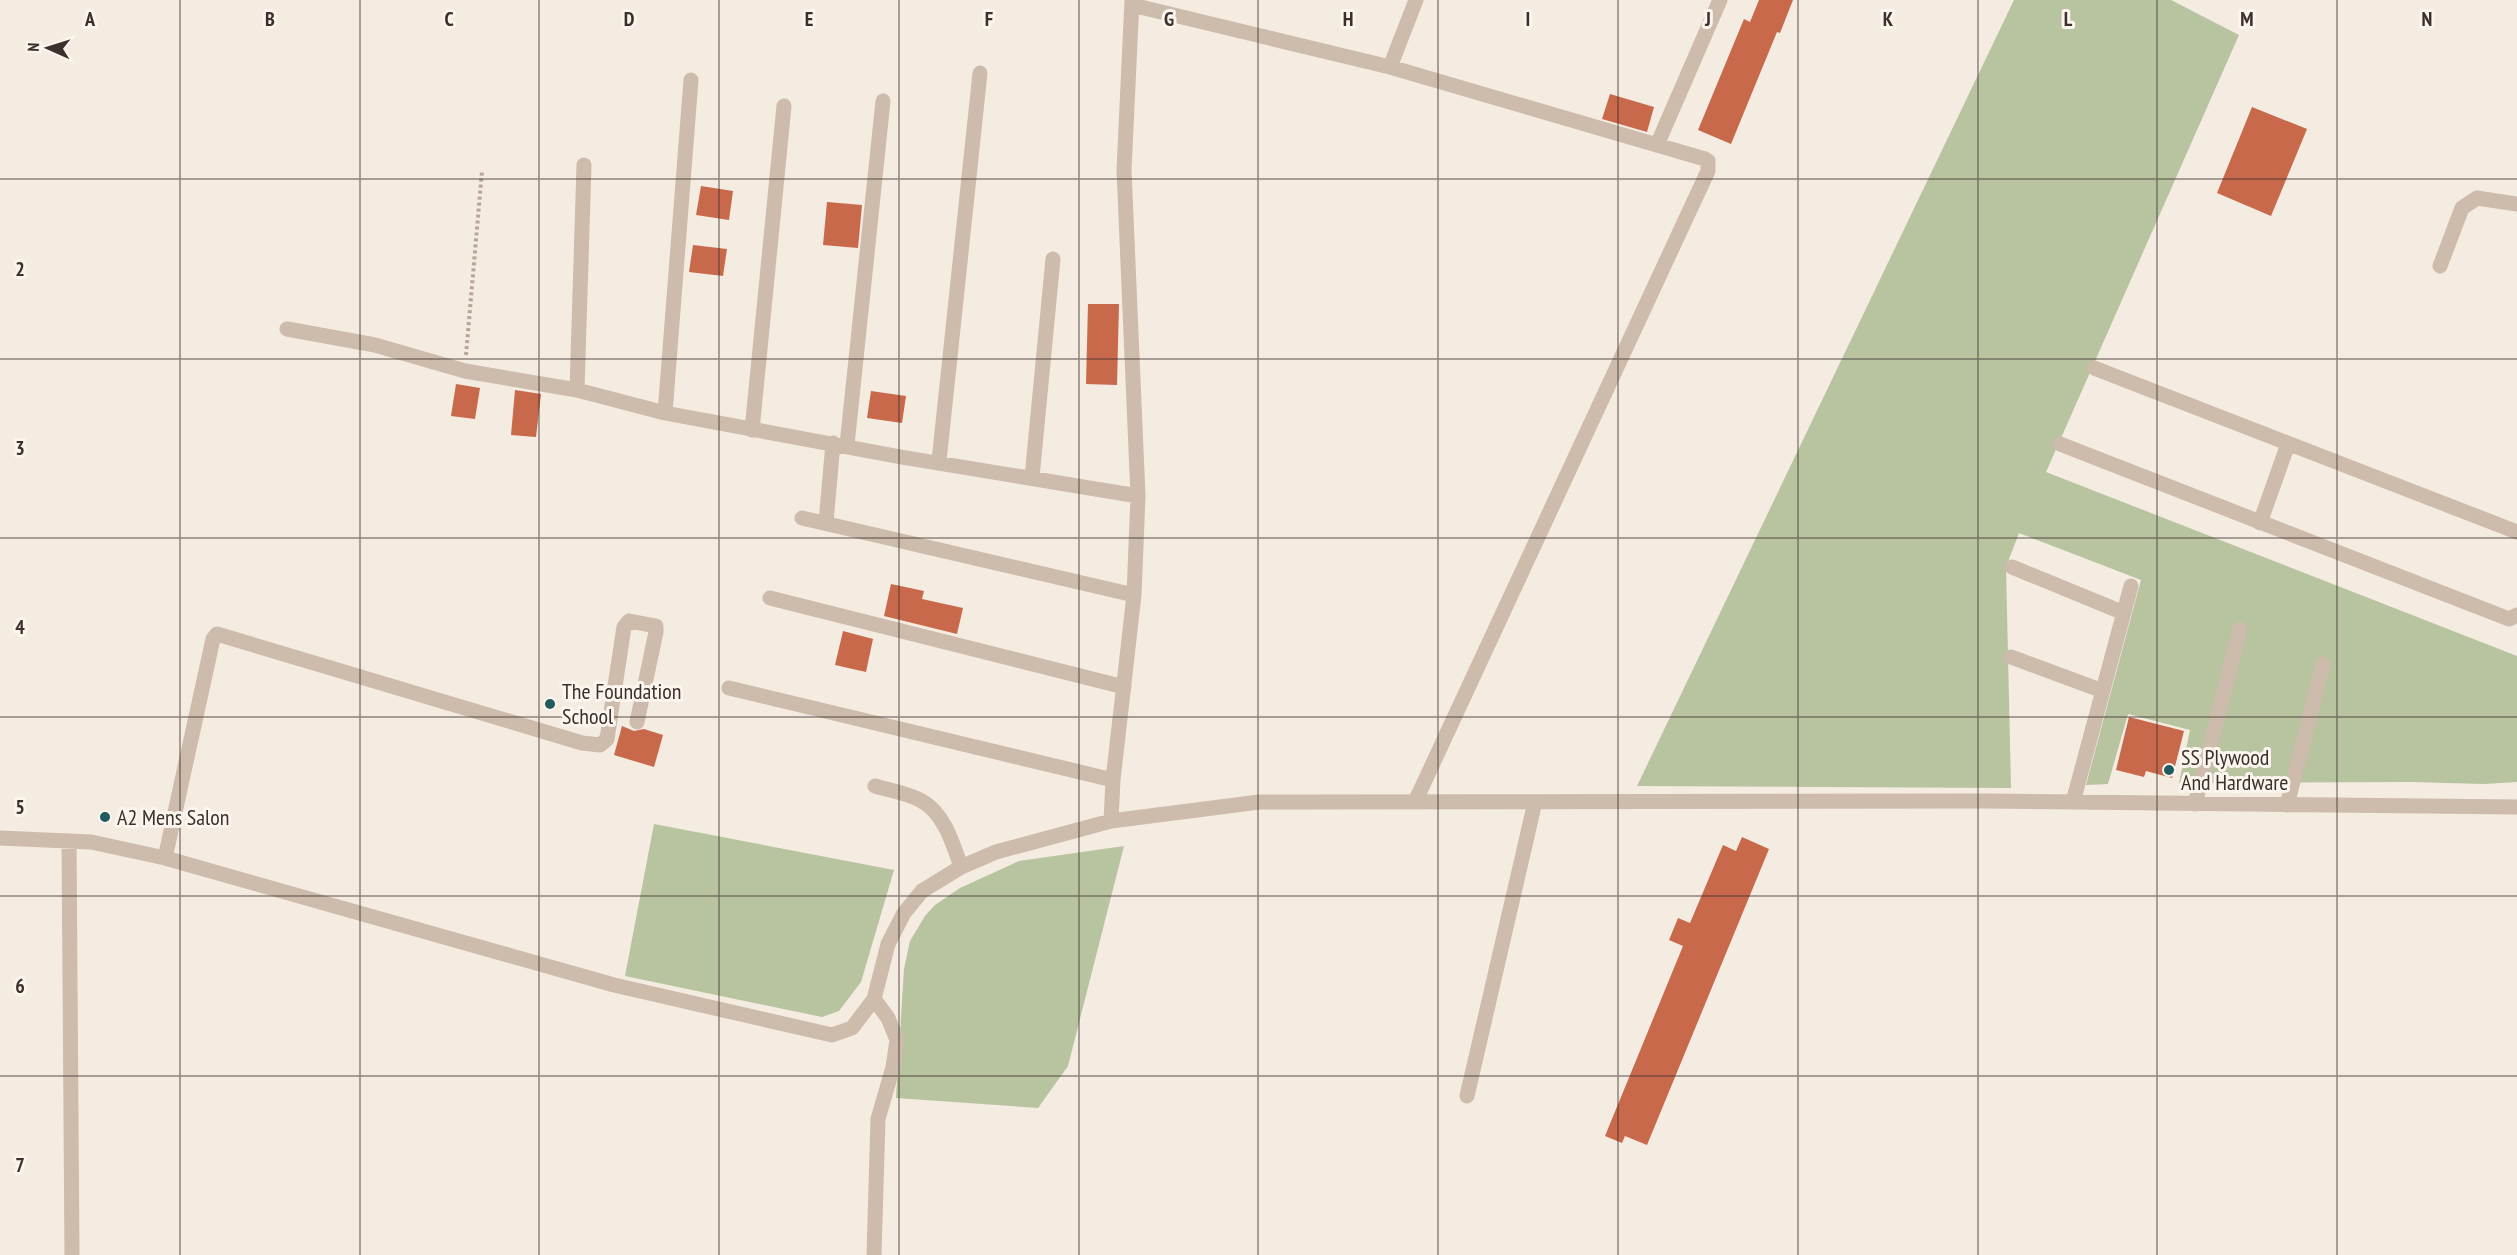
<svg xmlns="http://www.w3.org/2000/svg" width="2517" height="1255" font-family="'PT Sans Narrow',sans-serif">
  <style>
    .green { fill: #b8c4a0 }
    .building { fill: #c8694b }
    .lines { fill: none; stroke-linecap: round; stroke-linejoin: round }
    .path { stroke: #b9a596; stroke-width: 4; stroke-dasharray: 3 3; stroke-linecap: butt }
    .minor { stroke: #cdbbac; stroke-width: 15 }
    .grid { fill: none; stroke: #3b302b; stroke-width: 1.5; stroke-opacity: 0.55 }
    .poi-dot { fill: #1f5a5e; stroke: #fbf5ee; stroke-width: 2 }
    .labels { text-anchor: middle; stroke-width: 6; stroke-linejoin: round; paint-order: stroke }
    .poi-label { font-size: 22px; fill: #3b302b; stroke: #fbf5ee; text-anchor: start }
    .grid-label { font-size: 20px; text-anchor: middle; font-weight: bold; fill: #3b302b; stroke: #fbf5ee; stroke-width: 6; stroke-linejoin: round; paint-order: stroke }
  </style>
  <rect width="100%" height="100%" fill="#f4ebe1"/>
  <path class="green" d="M 2014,0 L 2171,0 L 2239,35 L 2046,472 L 2517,656 L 2517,782 L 2484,784 L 2411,782 L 2179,783 L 2190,730 L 2128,714 L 2108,784 L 2086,785 L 2141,580 L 2019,533 L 2006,567 L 2011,788 L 1637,786 Z
    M 654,824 L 894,870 L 861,982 L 839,1011 L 822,1017 L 625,976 Z
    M 1124,846 L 1068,1066 L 1038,1108 L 896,1098 L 904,969 L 910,941 L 925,916 L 935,905 L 960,888 L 1019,861 Z"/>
  <path class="building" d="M 1759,0 L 1793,0 L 1780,33 L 1777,32 L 1731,144 L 1698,130 L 1744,19 L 1750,22 Z
    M 1610,94 L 1654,107 L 1647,132 L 1602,119 Z
    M 2252,107 L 2307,129 L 2271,216 L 2217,193 Z
    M 701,186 L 733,191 L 729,220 L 696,215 Z
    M 827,202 L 862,205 L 858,248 L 823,245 Z
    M 693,245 L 727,249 L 723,276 L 689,272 Z
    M 1088,304 L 1119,304 L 1117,385 L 1086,384 Z
    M 456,384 L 480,388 L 475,419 L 451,416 Z
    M 515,390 L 541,394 L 536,437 L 511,435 Z
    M 871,391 L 906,396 L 902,423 L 867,418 Z
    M 891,584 L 924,591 L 922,599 L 963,608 L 957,634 L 884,616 Z
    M 843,631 L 873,639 L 866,672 L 835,665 Z
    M 2129,717 L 2184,731 L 2172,778 L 2146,771 L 2144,777 L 2116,770 Z
    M 622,726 L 634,731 L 644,729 L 663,735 L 654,767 L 614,755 Z
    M 1742,837 L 1769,849 L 1647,1145 L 1625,1136 L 1622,1143 L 1605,1136 L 1683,946 L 1669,940 L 1678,918 L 1690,923 L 1723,845 L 1736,851 Z"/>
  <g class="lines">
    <path class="path" d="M 466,355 L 482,171"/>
    <path class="minor" d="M 1132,5 L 1390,67 L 1705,159 L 1708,161 L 1708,171 L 1415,802
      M 1390,67 L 1416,0
      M 1657,145 L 1720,0
      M 2440,266 L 2462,208 L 2477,198 L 2517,204
      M 287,329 L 375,345 L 465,371 L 577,390 L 665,413 L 901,457 L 1138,496
      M 2094,368 L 2517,532
      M 577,390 L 584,165
      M 665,413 L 691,80
      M 752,430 L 784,106
      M 2060,444 L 2509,619 L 2517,615
      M 847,445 L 883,101
      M 939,461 L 980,73
      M 1032,477 L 1053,259
      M 802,518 L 1134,595
      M 826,522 L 833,443
      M 2260,523 L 2288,444
      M 2012,567 L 2124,613
      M 770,598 L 1124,687
      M 2011,657 L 2103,691
      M 729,688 L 1113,780
      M 875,786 C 889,790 907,793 920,800 C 944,812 953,844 961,867
      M 2073,802 L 2131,586
      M 2195,804 L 2240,629
      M 2287,805 L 2323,664
      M 1111,821 L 1113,780 L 1134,595 L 1138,496 L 1124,170 L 1132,0
      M 0,838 L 91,842 L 165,858 L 614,985 L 832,1035 L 852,1028 L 874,999 L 888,944 L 904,913 L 922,891 L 961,867 L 996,852 L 1111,821 L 1259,802 L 1987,801 L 2517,807
      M 69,841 L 72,1255
      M 165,858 L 213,639 L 217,634 L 582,743 L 600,745 L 607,739 L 624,627 L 629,621 L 656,626 L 656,632 L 637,722
      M 874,999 L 888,1018 L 897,1040 L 893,1067 L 878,1119 L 874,1255
      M 1467,1096 L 1535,802"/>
  </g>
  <path class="grid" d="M 180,0 L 180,1255M 360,0 L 360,1255M 539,0 L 539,1255M 719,0 L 719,1255M 899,0 L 899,1255M 1079,0 L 1079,1255M 1258,0 L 1258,1255M 1438,0 L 1438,1255M 1618,0 L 1618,1255M 1798,0 L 1798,1255M 1978,0 L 1978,1255M 2157,0 L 2157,1255M 2337,0 L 2337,1255M 0,179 L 2517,179M 0,359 L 2517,359M 0,538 L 2517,538M 0,717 L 2517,717M 0,896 L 2517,896M 0,1076 L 2517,1076"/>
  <g class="poi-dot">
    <circle cx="550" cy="704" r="6"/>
    <circle cx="2169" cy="770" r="6"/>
    <circle cx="105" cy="817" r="6"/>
  </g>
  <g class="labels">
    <g class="poi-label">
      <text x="562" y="699">The Foundation<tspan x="562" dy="25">School</tspan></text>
      <text x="2181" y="765">SS Plywood<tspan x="2181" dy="25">And Hardware</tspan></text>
      <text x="117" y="825">A2 Mens Salon</text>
    </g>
  </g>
  <g class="grid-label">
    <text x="90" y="26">A</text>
    <text x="270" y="26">B</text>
    <text x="449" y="26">C</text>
    <text x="629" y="26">D</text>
    <text x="809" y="26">E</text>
    <text x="989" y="26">F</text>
    <text x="1169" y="26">G</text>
    <text x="1348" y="26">H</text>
    <text x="1528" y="26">I</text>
    <text x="1708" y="26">J</text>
    <text x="1888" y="26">K</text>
    <text x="2068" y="26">L</text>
    <text x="2247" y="26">M</text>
    <text x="2427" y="26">N</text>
    <text x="20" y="276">2</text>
    <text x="20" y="455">3</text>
    <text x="20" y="634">4</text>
    <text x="20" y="814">5</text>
    <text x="20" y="993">6</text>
    <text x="20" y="1172">7</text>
  </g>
  <g transform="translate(48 48) rotate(273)" stroke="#fbf5ee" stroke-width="4.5" paint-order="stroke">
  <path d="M0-4.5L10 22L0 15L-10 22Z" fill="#3b302b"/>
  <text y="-9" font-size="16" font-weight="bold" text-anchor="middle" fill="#3b302b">N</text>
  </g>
</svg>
